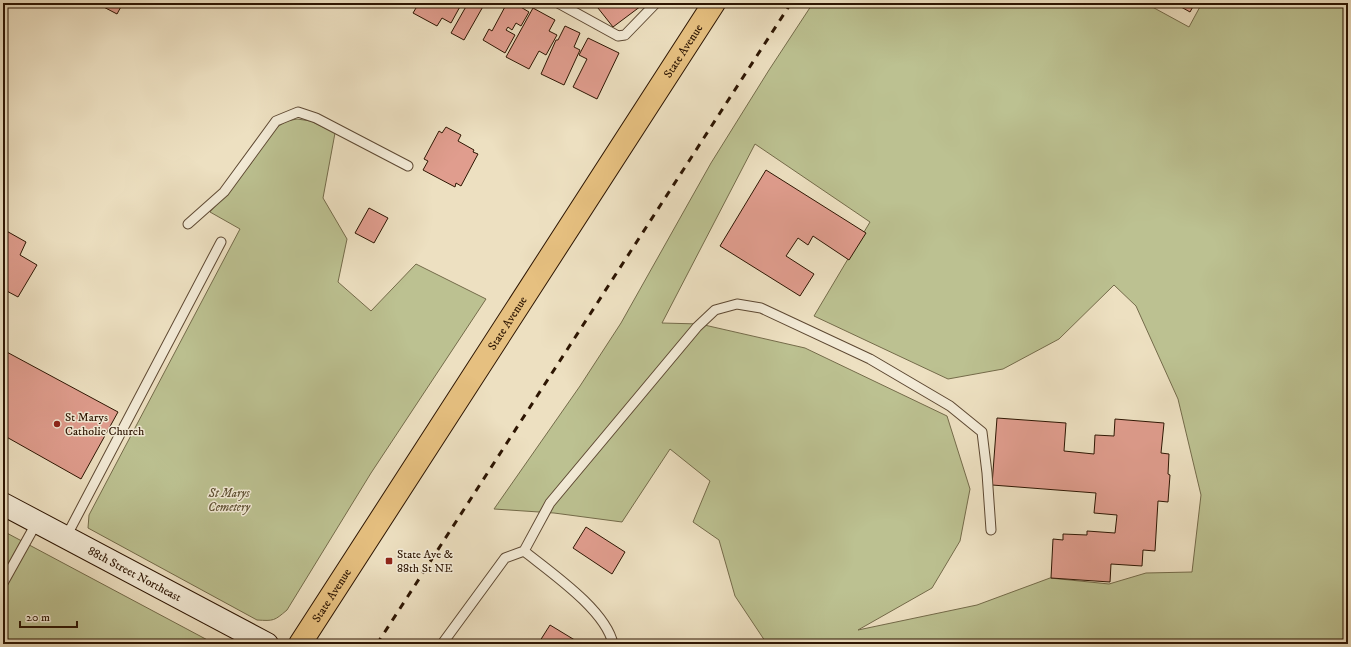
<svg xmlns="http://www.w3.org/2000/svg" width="1351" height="647" font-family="'IM FELL DW Pica',serif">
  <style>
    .green { fill: #bcc191; stroke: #746b4a; fill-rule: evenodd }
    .building { fill: #e09d8e; stroke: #2d1502 }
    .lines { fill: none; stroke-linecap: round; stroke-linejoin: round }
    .lane-casing { stroke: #5d4832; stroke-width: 11 }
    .secondary-casing { stroke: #2d1502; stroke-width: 24 }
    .primary-casing { stroke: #2d1502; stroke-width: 24 }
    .lane { stroke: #f3ebd7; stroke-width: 9 }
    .secondary { stroke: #f3ebd7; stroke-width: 22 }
    .primary { stroke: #e6c080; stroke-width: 22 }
    .rail { stroke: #2d1502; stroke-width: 3; stroke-dasharray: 7 7; stroke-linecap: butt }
    .poi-dot { fill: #8f2418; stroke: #f3ebd7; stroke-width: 1.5 }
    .labels { text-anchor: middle; stroke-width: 3; stroke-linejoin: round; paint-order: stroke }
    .street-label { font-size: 12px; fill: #2d1502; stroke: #f3ebd7 }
    .poi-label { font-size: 12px; fill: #2d1502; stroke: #f3ebd7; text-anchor: start }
    .park-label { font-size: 12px; font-style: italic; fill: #5f5134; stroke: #f3ebd7 }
  </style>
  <rect width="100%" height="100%" fill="#ede0c1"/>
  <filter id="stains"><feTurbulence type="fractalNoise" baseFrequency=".005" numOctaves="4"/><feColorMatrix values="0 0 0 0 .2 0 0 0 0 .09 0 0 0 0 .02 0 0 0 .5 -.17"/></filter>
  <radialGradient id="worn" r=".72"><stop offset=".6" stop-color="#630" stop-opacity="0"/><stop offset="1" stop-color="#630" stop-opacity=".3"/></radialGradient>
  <path class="green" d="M 813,3 L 1145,3 L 1189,27 L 1202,3 L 1348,3 L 1348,644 L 767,644 L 735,596 L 719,540 L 693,522 L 710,481 L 670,449 L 622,522 L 554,513 L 494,509 L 580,386 L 621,323 L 711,163 L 769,70 ZM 755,144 L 870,222 L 814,316 L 948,379 L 1003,369 L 1059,339 L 1114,285 L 1136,306 L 1178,399 L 1201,495 L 1192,572 L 1146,573 L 1109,584 L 1050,578 L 977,605 L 858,630 L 932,588 L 960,541 L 970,489 L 947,416 L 805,348 L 700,324 L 662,323 Z
    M 297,119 L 311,121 L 335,133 L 323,198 L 347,239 L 338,282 L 371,311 L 416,264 L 486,299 L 371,473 L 287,610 C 274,621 274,621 257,620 L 88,528 L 89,515 L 240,229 L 210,212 L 250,165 L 271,133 L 277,127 L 287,121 Z
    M 3,531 L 215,644 L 3,644 Z"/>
  <path class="building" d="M 96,3 L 123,3 L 117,14 Z
    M 419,3 L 462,3 L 451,23 L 442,18 L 437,26 L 413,13 Z
    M 468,3 L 485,3 L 464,40 L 451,33 Z
    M 507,3 L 514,3 L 529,12 L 521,26 L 516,23 L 512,30 L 508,27 L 506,30 L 515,35 L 505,53 L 483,40 L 489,29 L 492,31 Z
    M 594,3 L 645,3 L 613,27 Z
    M 1174,3 L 1195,3 L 1190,12 Z
    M 533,8 L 555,20 L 549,31 L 557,35 L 546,55 L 539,51 L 529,69 L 506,57 Z
    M 565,26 L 580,33 L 574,47 L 580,50 L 564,85 L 541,74 L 556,40 L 558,40 Z
    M 588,38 L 619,53 L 597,99 L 573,87 L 587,59 L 579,55 Z
    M 446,127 L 461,135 L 458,141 L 474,150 L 473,152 L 478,154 L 461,186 L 456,183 L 455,187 L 423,170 L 428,161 L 424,159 L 439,131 L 442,133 Z
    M 766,170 L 866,233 L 849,260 L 813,236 L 808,245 L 798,238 L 786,256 L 814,274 L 800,296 L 720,246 Z
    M 369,208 L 388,218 L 374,243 L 355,233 Z
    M 3,229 L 26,242 L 20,255 L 37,265 L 18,297 L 3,289 Z
    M 3,350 L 118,412 L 81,479 L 3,435 Z
    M 997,418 L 1066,423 L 1064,451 L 1094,454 L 1095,435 L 1114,436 L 1115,419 L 1164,423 L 1161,453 L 1169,454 L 1168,474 L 1170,475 L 1168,502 L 1158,501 L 1155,551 L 1143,550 L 1142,566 L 1111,564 L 1110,582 L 1051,578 L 1053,539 L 1063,540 L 1063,534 L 1087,535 L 1087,531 L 1115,533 L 1117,515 L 1094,513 L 1096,493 L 992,485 Z
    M 586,527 L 625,552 L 612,574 L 573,548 Z
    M 550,625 L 578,642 L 577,644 L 538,644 Z"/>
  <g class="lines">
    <g class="lane-casing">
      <path id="lane" d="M 558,3 L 618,36 L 625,35 L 656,3
        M 188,224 L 224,192 L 276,121 L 298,112 L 316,118 L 408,166
        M 66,537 L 221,242
        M 524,551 L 550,503 L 697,327 L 715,310 L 737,304 L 761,308 L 870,359 L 950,406 L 982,432 L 987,473 L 991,530
        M 3,583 L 37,522
        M 442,644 L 505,558 L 524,551 C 550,572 606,610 613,644"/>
    </g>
    <g class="secondary-casing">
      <g id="secondary">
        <path id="s1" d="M 3,504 L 267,644"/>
      </g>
    </g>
    <g class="primary-casing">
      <g id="primary">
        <path id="s2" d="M 300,644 L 714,3"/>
      </g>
    </g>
    <use href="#lane" class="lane"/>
    <use href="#secondary" class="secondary"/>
    <use href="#primary" class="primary"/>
    <path class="rail" d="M 377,644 L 791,3"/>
  </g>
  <g class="poi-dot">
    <circle cx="57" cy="424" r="4"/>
    <rect x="385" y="557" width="8" height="8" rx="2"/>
  </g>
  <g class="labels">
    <g class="street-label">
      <text dy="4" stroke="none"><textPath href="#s2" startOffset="706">State Avenue</textPath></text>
      <text dy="4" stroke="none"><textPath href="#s2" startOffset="382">State Avenue</textPath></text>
      <text dy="4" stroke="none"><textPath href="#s1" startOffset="149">88th Street Northeast</textPath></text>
      <text dy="4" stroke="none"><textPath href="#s2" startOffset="58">State Avenue</textPath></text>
    </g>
    <g class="poi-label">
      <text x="65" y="421">St Marys<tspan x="65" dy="14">Catholic Church</tspan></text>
      <text x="397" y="558">State Ave &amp;<tspan x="397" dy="14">88th St NE</tspan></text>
    </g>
    <g class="park-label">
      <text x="229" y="497">St Marys<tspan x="229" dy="14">Cemetery</tspan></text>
    </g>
  </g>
  <rect width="1351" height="647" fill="none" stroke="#ede0c1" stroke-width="16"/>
  <rect x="4" y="4" width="1343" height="639" fill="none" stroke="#2d1502" stroke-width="2"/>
  <rect x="8" y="8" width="1335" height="631" fill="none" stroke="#2d1502"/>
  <path d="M20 621v6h57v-6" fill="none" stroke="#2d1502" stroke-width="2"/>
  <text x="26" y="621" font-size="12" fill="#2d1502" stroke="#f3ebd7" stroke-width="3" paint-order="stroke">20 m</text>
  <rect width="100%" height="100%" filter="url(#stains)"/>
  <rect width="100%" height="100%" fill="url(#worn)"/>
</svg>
